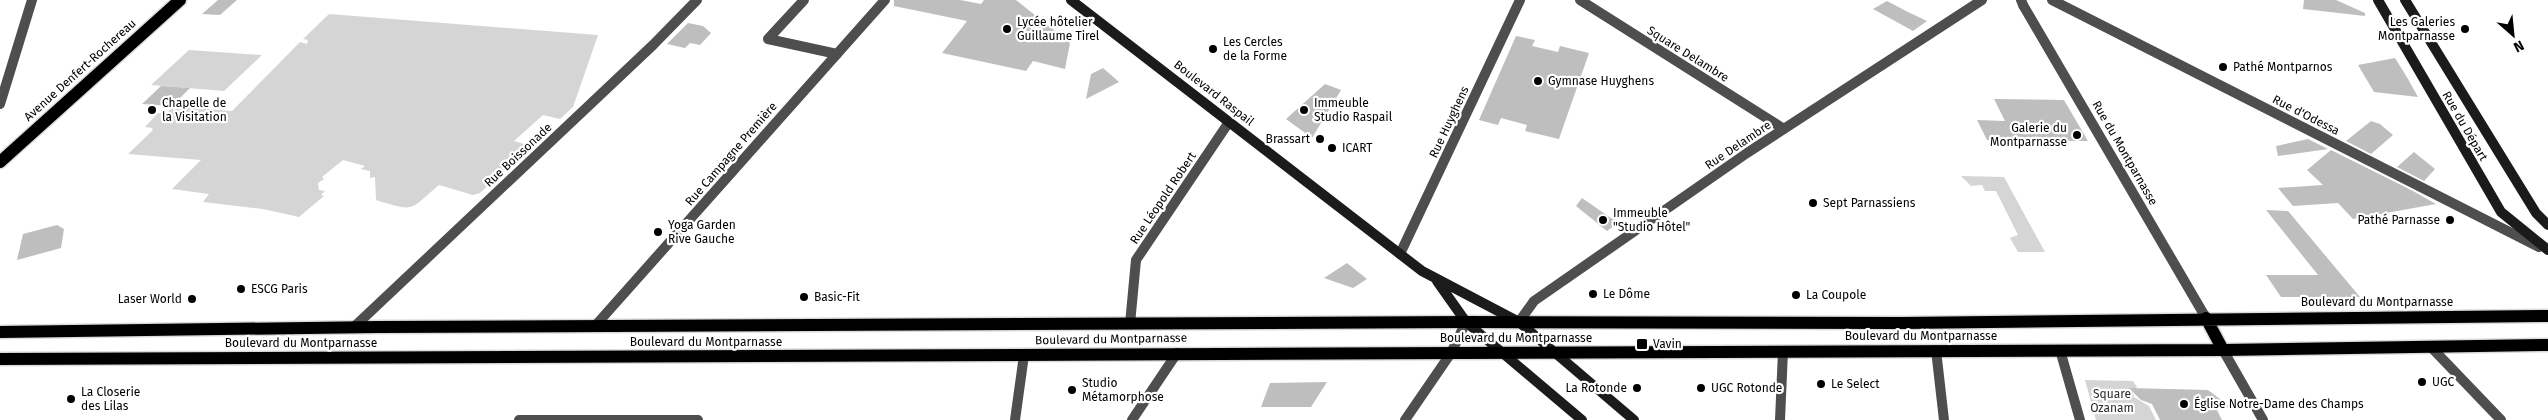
<svg xmlns="http://www.w3.org/2000/svg" width="2548" height="420" font-family="'Fira Sans',sans-serif">
  <style>
    .green { fill: #d5d5d5 }
    .building { fill: #bebebe }
    .lines { fill: none; stroke-linecap: round; stroke-linejoin: round }
    .primary-casing { stroke: #dbdbdb; stroke-width: 15 }
    .pedestrian { stroke: #4e4e4e; stroke-width: 10 }
    .minor { stroke: #4e4e4e; stroke-width: 10 }
    .secondary { stroke: #1b1b1b; stroke-width: 10 }
    .primary { stroke: #000; stroke-width: 12 }
    .poi-dot { fill: #000; stroke: #fff; stroke-width: 2 }
    .labels { text-anchor: middle; stroke-width: 4.5; stroke-linejoin: round; paint-order: stroke }
    .poi-label { font-size: 12px; fill: #000; stroke: #fff; text-anchor: start }
    .street-label { font-size: 12px; fill: #000; stroke: #fff }
    .park-label { font-size: 12px; fill: #2c2c2c; stroke: #fff }
  </style>
  <rect width="100%" height="100%" fill="#fff"/>
  <path class="green" d="M 329,14 L 598,35 L 573,107 L 560,119 L 543,115 L 514,141 L 531,146 L 480,193 L 473,195 L 439,185 C 408,211 416,212 376,200 L 375,177 L 370,178 L 370,171 L 361,169 L 365,166 L 343,160 L 322,177 L 324,179 L 318,183 L 319,190 L 325,191 L 321,195 L 324,196 L 299,217 L 263,209 L 203,202 L 209,194 L 172,189 L 201,160 L 128,154 L 153,130 L 152,128 L 145,127 L 158,113 L 166,114 L 173,106 L 232,111 L 300,42 L 307,44 L 308,40 L 303,39 Z
    M 189,50 L 261,55 L 261,56 L 224,91 L 151,85 Z
    M 1961,176 L 2004,177 L 2045,252 L 2018,252 L 2010,238 L 2018,235 L 1996,191 L 1985,191 L 1982,185 L 1971,186 Z
    M 2085,380 L 2133,381 L 2137,387 L 2133,392 L 2134,397 L 2149,406 L 2156,420 L 2096,420 Z"/>
  <path class="building" d="M 218,0 L 237,0 L 220,15 L 202,14 Z
    M 894,0 L 960,0 L 981,4 L 984,0 L 1016,0 L 1070,43 L 1065,69 L 1033,61 L 1026,71 L 942,53 L 967,21 L 894,6 Z
    M 2304,0 L 2336,0 L 2365,13 L 2365,16 L 2303,9 Z
    M 1887,1 L 1906,11 L 1927,21 L 1913,31 L 1873,9 Z
    M 688,23 L 703,26 L 711,33 L 700,45 L 690,43 L 685,48 L 667,44 Z
    M 1516,36 L 1535,40 L 1532,46 L 1558,52 L 1560,46 L 1589,53 L 1559,139 L 1525,131 L 1527,125 L 1501,118 L 1498,125 L 1479,120 Z
    M 2395,58 L 2408,79 L 2418,97 L 2374,92 L 2358,65 Z
    M 1103,68 L 1119,82 L 1086,99 L 1091,74 Z
    M 1325,84 L 1341,90 L 1312,138 L 1286,119 Z
    M 161,86 L 190,88 L 172,106 L 142,104 Z
    M 1994,99 L 2064,100 L 2088,141 L 1987,140 L 1977,120 L 2005,121 Z
    M 2371,121 L 2380,124 L 2393,135 L 2371,154 L 2346,141 Z
    M 2308,139 L 2328,149 L 2278,156 L 2276,146 Z
    M 2331,150 L 2413,191 L 2436,204 L 2353,219 L 2338,203 L 2293,206 L 2278,188 L 2323,185 L 2307,170 Z
    M 2414,152 L 2435,169 L 2424,181 L 2397,167 Z
    M 1582,198 L 1618,223 L 1607,231 L 1576,206 Z
    M 2266,210 L 2288,211 L 2360,297 L 2281,297 L 2266,275 L 2318,275 Z
    M 57,225 L 64,229 L 61,248 L 17,260 L 23,234 Z
    M 1347,263 L 1367,279 L 1353,288 L 1324,278 Z
    M 1327,382 L 1311,407 L 1261,407 L 1270,383 Z
    M 2129,388 L 2208,390 L 2232,408 L 2215,406 L 2222,420 L 2160,420 L 2152,404 L 2141,400 Z"/>
  <g class="lines">
    <g class="primary-casing">
      <path id="primary" d="M 0,162 L 180,0
        M 2206,318 L 2223,350
        M 0,332 L 378,327 L 1466,322 L 1902,323 L 2548,316
        M 0,359 L 2223,350 L 2548,345"/>
    </g>
    <path class="pedestrian" d="M 804,0 L 768,39 L 837,54
      M 2023,5 L 2206,318
      M 1400,254 L 1520,0
      M 2430,346 L 2501,420"/>
    <path class="minor" d="M 1580,0 L 1784,129
      M 2021,0 L 2023,5
      M 2052,0 L 2539,247
      M 0,104 L 32,0
      M 1519,322 L 1534,301 L 1747,153 L 1982,0
      M 1130,324 L 1136,260 L 1229,122
      M 595,326 L 885,0
      M 354,327 L 653,45 L 697,0
      M 1936,350 L 1944,420
      M 2060,350 L 2080,420
      M 2223,350 L 2263,420
      M 519,420 L 698,420
      M 1015,420 L 1024,355
      M 1132,420 L 1177,353
      M 1405,420 L 1451,353 L 1466,322
      M 1780,420 L 1783,351"/>
    <path class="secondary" d="M 1071,0 L 1422,271 L 1519,322 L 1634,420
      M 2378,0 L 2501,212 L 2548,250
      M 2405,0 L 2536,213 L 2548,225
      M 1437,281 L 1466,322 L 1582,420"/>
    <use href="#primary" class="primary"/>
  </g>
  <g class="poi-dot">
    <circle cx="1007" cy="29" r="5"/>
    <circle cx="2465" cy="29" r="5"/>
    <circle cx="1213" cy="49" r="5"/>
    <circle cx="2223" cy="67" r="5"/>
    <circle cx="1538" cy="81" r="5"/>
    <circle cx="152" cy="110" r="5"/>
    <circle cx="1304" cy="110" r="5"/>
    <circle cx="2077" cy="135" r="5"/>
    <circle cx="1320" cy="139" r="5"/>
    <circle cx="1332" cy="148" r="5"/>
    <circle cx="1813" cy="203" r="5"/>
    <circle cx="1603" cy="220" r="5"/>
    <circle cx="2450" cy="220" r="5"/>
    <circle cx="658" cy="232" r="5"/>
    <circle cx="241" cy="289" r="5"/>
    <circle cx="1593" cy="294" r="5"/>
    <circle cx="1796" cy="295" r="5"/>
    <circle cx="804" cy="297" r="5"/>
    <circle cx="192" cy="299" r="5"/>
    <rect x="1636" y="338" width="12" height="12" rx="2.5"/>
    <circle cx="2422" cy="382" r="5"/>
    <circle cx="1821" cy="384" r="5"/>
    <circle cx="1637" cy="388" r="5"/>
    <circle cx="1701" cy="388" r="5"/>
    <circle cx="1072" cy="390" r="5"/>
    <circle cx="71" cy="399" r="5"/>
    <circle cx="2184" cy="404" r="5"/>
  </g>
  <g class="labels">
    <g class="poi-label">
      <text x="1017" y="26">Lycée hôtelier<tspan x="1017" dy="14">Guillaume Tirel</tspan></text>
      <text x="2455" y="26" text-anchor="end">Les Galeries<tspan x="2455" dy="14">Montparnasse</tspan></text>
      <text x="1223" y="46">Les Cercles<tspan x="1223" dy="14">de la Forme</tspan></text>
      <text x="2233" y="71">Pathé Montparnos</text>
      <text x="1548" y="85">Gymnase Huyghens</text>
      <text x="162" y="107">Chapelle de<tspan x="162" dy="14">la Visitation</tspan></text>
      <text x="1314" y="107">Immeuble<tspan x="1314" dy="14">Studio Raspail</tspan></text>
      <text x="2067" y="132" text-anchor="end">Galerie du<tspan x="2067" dy="14">Montparnasse</tspan></text>
      <text x="1310" y="143" text-anchor="end">Brassart</text>
      <text x="1342" y="152">ICART</text>
      <text x="1823" y="207">Sept Parnassiens</text>
      <text x="1613" y="217">Immeuble<tspan x="1613" dy="14">"Studio Hôtel"</tspan></text>
      <text x="2440" y="224" text-anchor="end">Pathé Parnasse</text>
      <text x="668" y="229">Yoga Garden<tspan x="668" dy="14">Rive Gauche</tspan></text>
      <text x="251" y="293">ESCG Paris</text>
      <text x="1603" y="298">Le Dôme</text>
      <text x="1806" y="299">La Coupole</text>
      <text x="814" y="301">Basic-Fit</text>
      <text x="182" y="303" text-anchor="end">Laser World</text>
      <text x="1653" y="348">Vavin</text>
      <text x="2432" y="386">UGC</text>
      <text x="1082" y="387">Studio<tspan x="1082" dy="14">Métamorphose</tspan></text>
      <text x="1831" y="388">Le Select</text>
      <text x="1627" y="392" text-anchor="end">La Rotonde</text>
      <text x="1711" y="392">UGC Rotonde</text>
      <text x="81" y="396">La Closerie<tspan x="81" dy="14">des Lilas</tspan></text>
      <text x="2194" y="408">Église Notre-Dame des Champs</text>
    </g>
    <g class="street-label">
      <text transform="translate(1688 54) rotate(32)" y="4">Square Delambre</text>
      <text transform="translate(80 70) rotate(-42)" y="4">Avenue Denfert-Rochereau</text>
      <text transform="translate(1214 93) rotate(38)" y="4">Boulevard Raspail</text>
      <text transform="translate(2306 115) rotate(27)" y="4">Rue d'Odessa</text>
      <text transform="translate(1449 122) rotate(-65)" y="4">Rue Huyghens</text>
      <text transform="translate(2465 126) rotate(60)" y="4">Rue du Départ</text>
      <text transform="translate(1738 145) rotate(-34)" y="4">Rue Delambre</text>
      <text transform="translate(2125 153) rotate(60)" y="4">Rue du Montparnasse</text>
      <text transform="translate(731 154) rotate(-49)" y="4">Rue Campagne Première</text>
      <text transform="translate(518 155) rotate(-43)" y="4">Rue Boissonade</text>
      <text transform="translate(1163 198) rotate(-56)" y="4">Rue Léopold Robert</text>
      <text x="2377" y="306">Boulevard du Montparnasse</text>
      <text x="1921" y="340">Boulevard du Montparnasse</text>
      <text x="1516" y="342">Boulevard du Montparnasse</text>
      <text transform="translate(1111 339) rotate(-1)" y="4">Boulevard du Montparnasse</text>
      <text x="706" y="346">Boulevard du Montparnasse</text>
      <text x="301" y="347">Boulevard du Montparnasse</text>
    </g>
    <g class="park-label">
      <text x="2112" y="398">Square<tspan x="2112" dy="14">Ozanam</tspan></text>
    </g>
  </g>
  <g transform="translate(2513 35) rotate(153)" stroke="#ffffff" stroke-width="4" paint-order="stroke">
  <path d="M0-4L9 19L0 12L-9 19Z" fill="#000000"/>
  <text y="-8" font-size="14" font-weight="bold" text-anchor="middle" fill="#000000">N</text>
  </g>
</svg>
